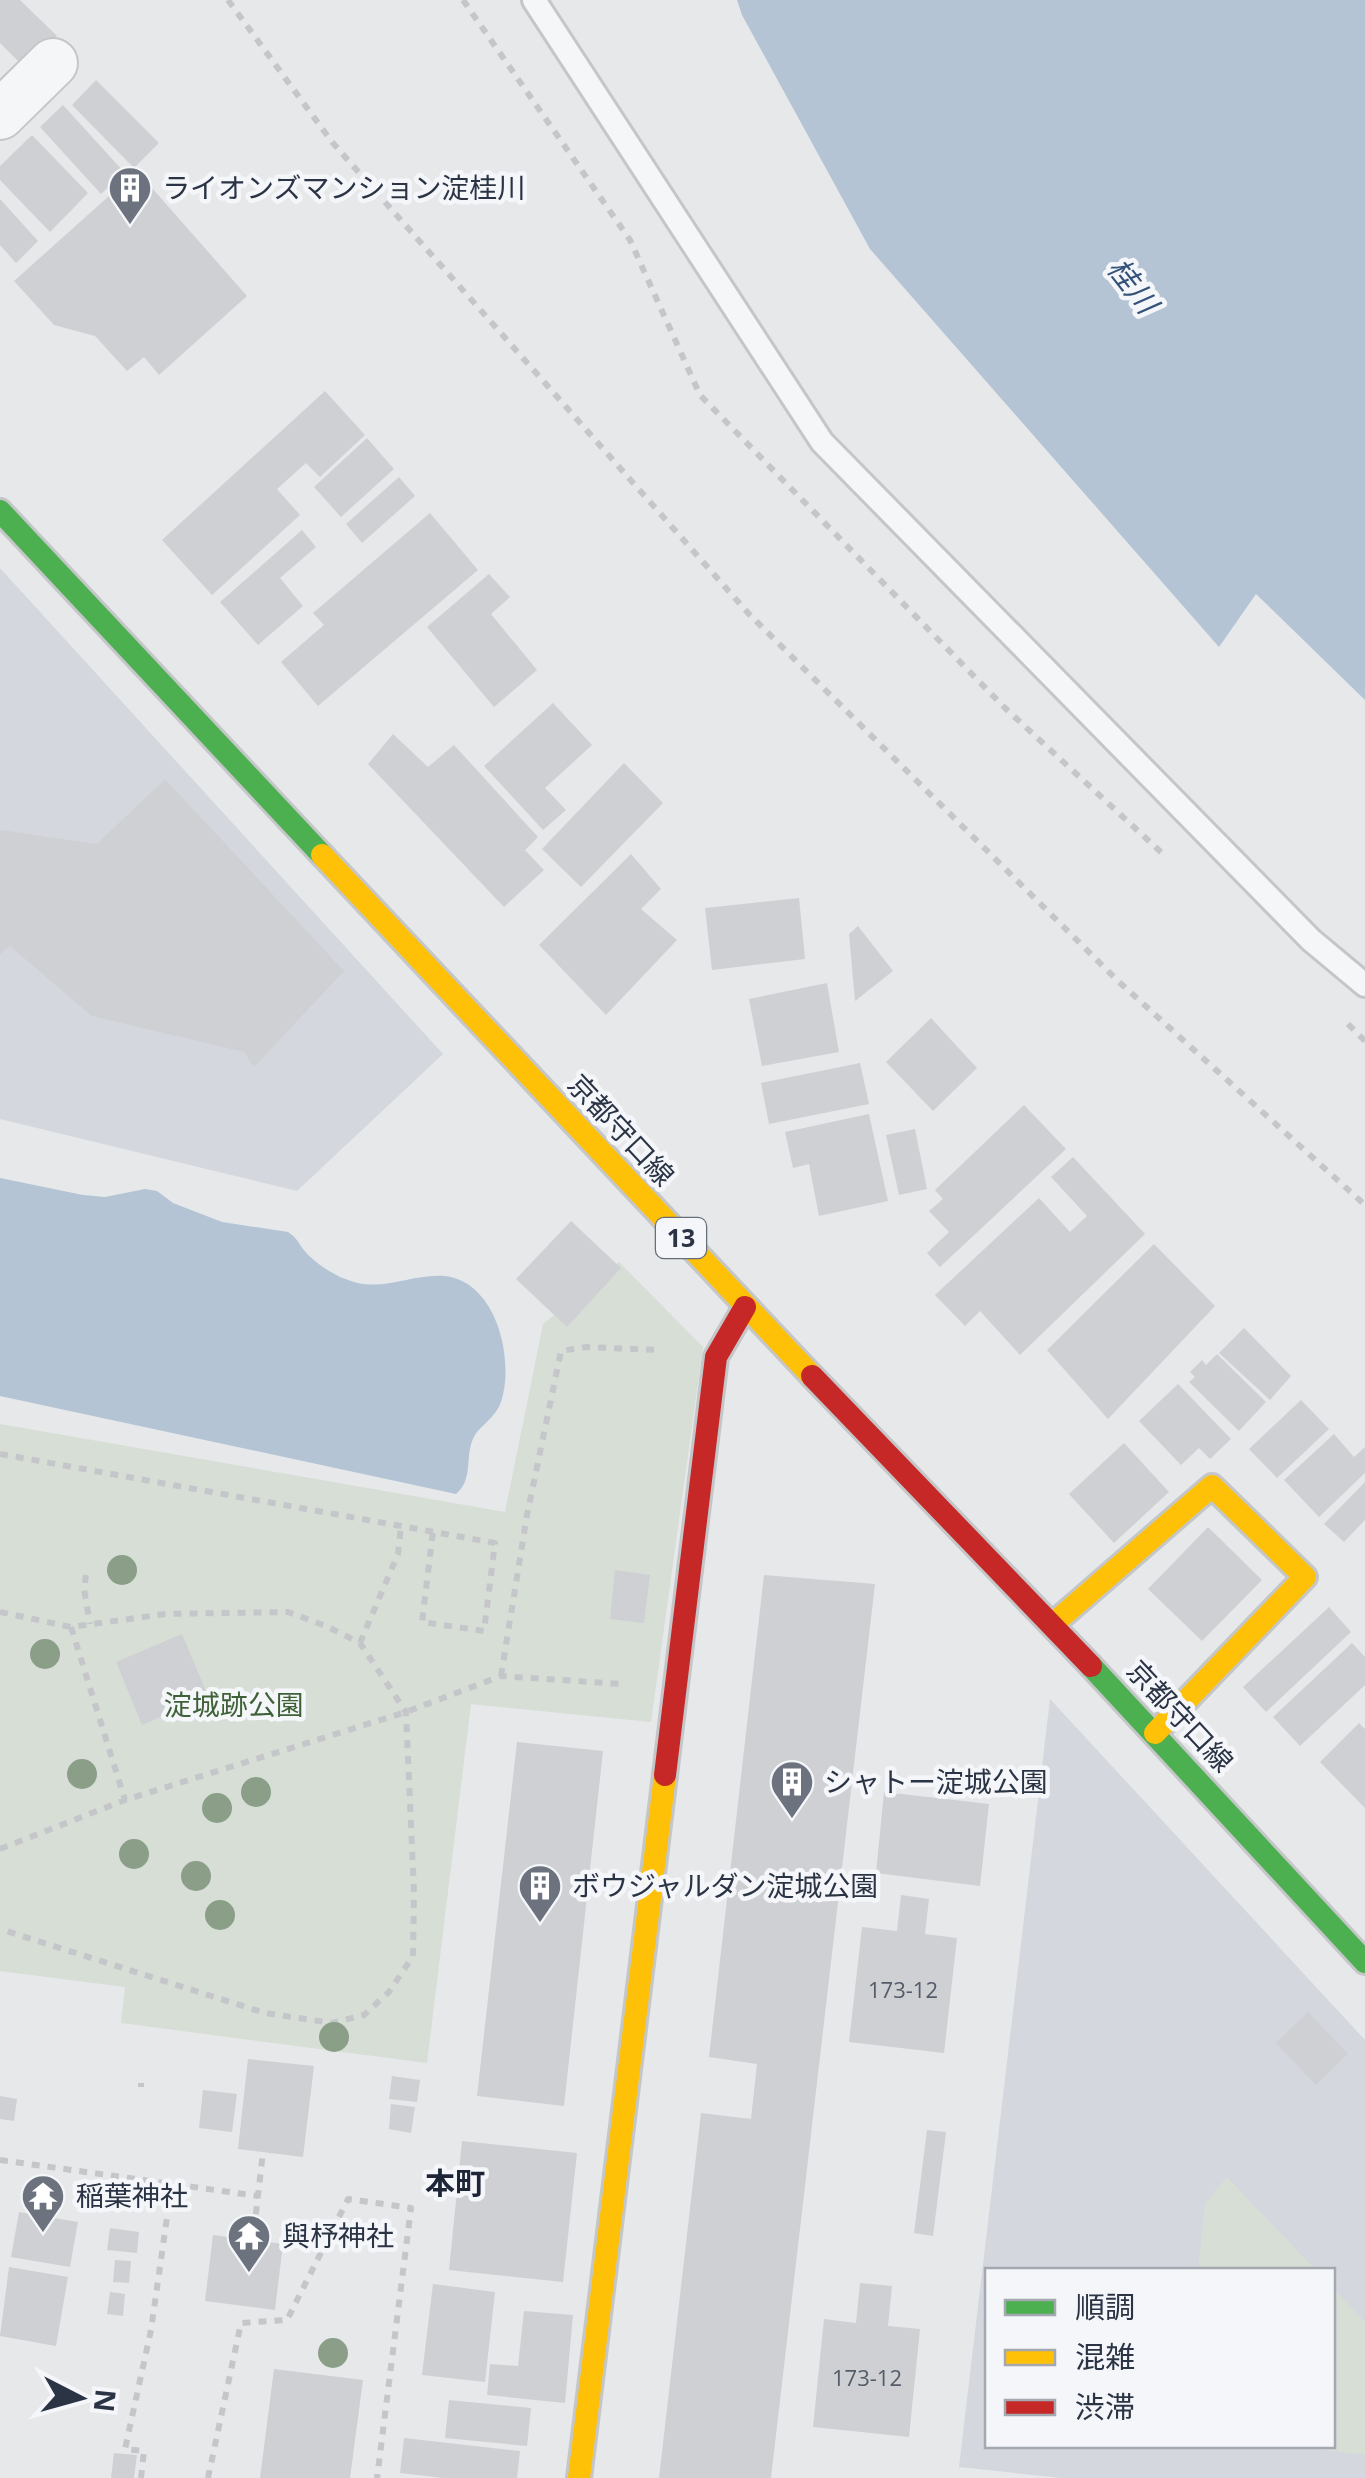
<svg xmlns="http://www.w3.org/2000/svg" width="1365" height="2478" font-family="'Open Sans','Noto Sans JP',sans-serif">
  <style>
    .built { fill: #d4d7dd; fill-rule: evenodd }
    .green { fill: #d6ded6 }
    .water { fill: #b4c4d5 }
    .building { fill: #ced0d3 }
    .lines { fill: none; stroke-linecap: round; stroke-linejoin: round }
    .lane-casing { stroke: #c4c6c8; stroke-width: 28 }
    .street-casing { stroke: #c4c6c8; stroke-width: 52 }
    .fast-casing { stroke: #c4c6c8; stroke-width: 28 }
    .slow-casing { stroke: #c4c6c8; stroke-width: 28 }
    .jam-casing { stroke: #c4c6c8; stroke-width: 28 }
    .path { stroke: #c5c6ca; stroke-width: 6; stroke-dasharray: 8 8; stroke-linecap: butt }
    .lane { stroke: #f5f6f7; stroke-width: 22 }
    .street { stroke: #f5f6f7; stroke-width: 48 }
    .fast { stroke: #4caf50; stroke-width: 22 }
    .slow { stroke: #ffc107; stroke-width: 22 }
    .jam { stroke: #c62828; stroke-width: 22 }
    .tree { fill: #8a9e88 }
    .labels { text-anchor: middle; stroke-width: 9; stroke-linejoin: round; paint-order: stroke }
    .number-label { font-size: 22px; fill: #545c69 }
    .shield { fill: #f4f6f9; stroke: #676e7b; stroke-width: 2.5 }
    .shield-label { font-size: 25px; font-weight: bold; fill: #2b3445 }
    .poi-label { font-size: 28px; fill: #2b3445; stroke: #f4f6f9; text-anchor: start }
    .street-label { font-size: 28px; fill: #2b3445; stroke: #f4f6f9 }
    .park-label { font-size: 28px; fill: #3f6138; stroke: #f4f6f9 }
    .water-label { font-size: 30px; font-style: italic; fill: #34527a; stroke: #f4f6f9 }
    .neighbourhood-label { font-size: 30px; font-weight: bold; fill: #1d2536; stroke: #f4f6f9 }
  </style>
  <rect width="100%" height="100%" fill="#e6e8ea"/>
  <path class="built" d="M 0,568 L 443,1054 L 297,1191 L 0,1119 Z
    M 1050,1699 L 1365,2040 L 1365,2478 L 1061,2478 L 959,2467 ZM 988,2270 L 1332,2270 L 1332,2446 L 988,2446 Z"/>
  <path class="green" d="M 619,1262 L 703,1347 L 651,1722 L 471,1704 L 427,2063 L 121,2023 L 125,1987 L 0,1971 L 0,1424 L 505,1512 L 543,1324 Z
    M 1227,2177 L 1316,2270 L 1198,2270 L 1205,2203 Z
    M 1333,2288 L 1365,2322 L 1365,2455 L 1289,2446 L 1332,2446 Z"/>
  <path class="water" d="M 737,0 L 1365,0 L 1365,700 L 1256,594 L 1219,647 L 870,249 L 742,15 Z
    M 0,1178 L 83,1195 L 105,1197 L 145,1189 L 157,1191 L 173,1203 L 222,1222 L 288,1232 C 296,1237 298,1242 303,1249 C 315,1264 336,1277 354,1282 C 385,1291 414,1273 445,1276 C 497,1282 515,1360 501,1402 C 497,1414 485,1423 477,1432 C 462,1452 476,1477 456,1494 L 0,1396 Z"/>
  <path class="building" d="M 0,0 L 20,0 L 57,36 L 25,68 L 0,43 Z
    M 96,80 L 159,143 L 134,168 L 72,105 Z
    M 63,105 L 124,172 L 101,194 L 40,127 Z
    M 32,135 L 88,193 L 50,232 L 0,180 L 0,166 Z
    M 137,171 L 247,296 L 159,375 L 144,357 L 127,371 L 95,336 L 54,325 L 14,281 Z
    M 0,199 L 38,241 L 16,263 L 0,245 Z
    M 325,391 L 365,435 L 320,477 L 306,463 L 277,489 L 300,515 L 212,595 L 162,540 Z
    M 367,438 L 394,469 L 341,517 L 314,487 Z
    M 399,477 L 415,496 L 362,543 L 346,524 Z
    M 430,513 L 478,570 L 318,706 L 281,662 L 324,625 L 313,613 Z
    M 302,530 L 316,547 L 280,578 L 303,606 L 258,645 L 220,602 Z
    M 489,574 L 510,597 L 491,614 L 537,670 L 494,707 L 427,627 Z
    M 553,703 L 592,745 L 545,788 L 566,810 L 543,830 L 484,766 Z
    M 393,734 L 428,767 L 454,745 L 538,837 L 525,850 L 544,870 L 504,907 L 368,764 Z
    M 624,763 L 663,803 L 581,887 L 542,849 Z
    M 165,779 L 344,971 L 254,1067 L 244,1052 L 92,1016 L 10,946 L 0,954 L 0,830 L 97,844 Z
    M 631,854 L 661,889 L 641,909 L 677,940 L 606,1015 L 539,945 Z
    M 799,898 L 805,959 L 712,970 L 705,908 Z
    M 858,926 L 893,971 L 855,1001 L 849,934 Z
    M 827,983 L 839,1052 L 762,1066 L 749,999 Z
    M 931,1018 L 977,1068 L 933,1111 L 886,1062 Z
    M 860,1063 L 869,1104 L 769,1124 L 761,1083 Z
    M 1024,1105 L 1066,1149 L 940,1267 L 927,1253 L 949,1232 L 929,1211 L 943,1199 L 935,1190 Z
    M 869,1114 L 888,1201 L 819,1216 L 809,1164 L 793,1168 L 785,1132 Z
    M 915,1129 L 927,1189 L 899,1195 L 886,1135 Z
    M 1073,1157 L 1145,1234 L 1020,1355 L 980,1311 L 965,1326 L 935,1295 L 1039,1198 L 1070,1232 L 1087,1216 L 1051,1177 Z
    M 571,1221 L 621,1268 L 567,1327 L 516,1279 Z
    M 1154,1244 L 1215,1306 L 1108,1419 L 1047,1350 Z
    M 1244,1328 L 1291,1376 L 1270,1400 L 1219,1353 Z
    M 1217,1354 L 1266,1402 L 1239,1431 L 1189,1382 L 1195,1377 L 1190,1372 L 1202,1360 L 1206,1365 Z
    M 1178,1384 L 1231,1439 L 1210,1459 L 1199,1448 L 1181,1465 L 1139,1421 Z
    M 1301,1400 L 1329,1429 L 1277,1478 L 1249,1449 Z
    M 1334,1434 L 1354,1457 L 1365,1447 L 1365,1473 L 1319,1517 L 1284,1480 Z
    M 1124,1443 L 1169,1492 L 1114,1543 L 1069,1494 Z
    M 1365,1482 L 1365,1520 L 1344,1542 L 1324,1524 Z
    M 1208,1527 L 1262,1580 L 1202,1641 L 1148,1589 Z
    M 615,1570 L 650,1575 L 644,1623 L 610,1619 Z
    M 764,1575 L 875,1584 L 771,2478 L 659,2478 L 701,2113 L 751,2119 L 757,2064 L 709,2057 Z
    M 1329,1607 L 1351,1632 L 1266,1712 L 1243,1687 Z
    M 182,1634 L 208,1696 L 142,1725 L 116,1662 Z
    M 1352,1643 L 1365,1657 L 1365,1685 L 1300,1746 L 1273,1717 Z
    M 1359,1723 L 1365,1729 L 1365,1808 L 1320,1762 Z
    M 517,1742 L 603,1751 L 564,2106 L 477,2096 Z
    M 884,1792 L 989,1804 L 980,1886 L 876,1873 Z
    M 901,1895 L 929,1899 L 925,1934 L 957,1938 L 944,2053 L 849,2042 L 862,1927 L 897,1931 Z
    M 1308,2012 L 1348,2054 L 1316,2085 L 1276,2043 Z
    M 248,2059 L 314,2066 L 303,2157 L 238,2149 Z
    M 392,2076 L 420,2080 L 417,2102 L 389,2099 Z
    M 203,2090 L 237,2094 L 232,2132 L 199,2128 Z
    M 0,2096 L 17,2099 L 14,2121 L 0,2119 Z
    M 391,2104 L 415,2107 L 411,2133 L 389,2129 Z
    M 927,2130 L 946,2132 L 933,2236 L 914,2233 Z
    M 462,2141 L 577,2153 L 563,2282 L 449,2270 Z
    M 19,2212 L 78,2222 L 70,2267 L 11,2257 Z
    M 110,2228 L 139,2232 L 137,2253 L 107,2250 Z
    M 213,2235 L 283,2244 L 275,2310 L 205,2301 Z
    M 115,2260 L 131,2261 L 129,2283 L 113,2282 Z
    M 9,2267 L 68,2277 L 56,2346 L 0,2336 Z
    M 860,2283 L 892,2286 L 888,2326 L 920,2329 L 909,2437 L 813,2427 L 824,2319 L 856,2323 Z
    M 433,2284 L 495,2292 L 485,2382 L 422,2375 Z
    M 110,2292 L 125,2294 L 123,2316 L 107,2314 Z
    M 524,2311 L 573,2315 L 565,2403 L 487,2395 L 490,2364 L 518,2366 Z
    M 274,2369 L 363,2380 L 350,2478 L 260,2478 Z
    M 449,2400 L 531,2408 L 527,2446 L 445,2438 Z
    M 404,2438 L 520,2451 L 517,2478 L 443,2478 L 400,2473 Z
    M 114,2453 L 137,2455 L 134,2478 L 111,2478 Z"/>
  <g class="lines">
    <g class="lane-casing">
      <path id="lane" d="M 534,0 L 822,442 L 1311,940 L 1365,985"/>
    </g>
    <g class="street-casing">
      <path id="street" d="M 0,115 L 53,63"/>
    </g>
    <g class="fast-casing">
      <path id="fast" d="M 0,511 L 322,855
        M 1091,1666 L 1365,1962"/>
    </g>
    <g class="slow-casing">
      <path id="slow" d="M 322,855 L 812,1376
        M 1053,1624 L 1212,1486 L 1305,1577 L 1155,1733
        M 579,2478 L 665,1775"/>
    </g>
    <g class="jam-casing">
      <path id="jam" d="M 812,1376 L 1091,1666
        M 665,1775 L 716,1357 L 745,1307"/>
    </g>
    <path class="path" d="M 228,0 L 332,142 L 749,614 L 1118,981 L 1365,1205
      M 463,0 L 630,240 L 700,395 L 1005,708 L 1162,853
      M 1348,1024 L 1365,1041
      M 0,1454 L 401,1526 L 495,1543 L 484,1631 L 422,1622 L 433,1531
      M 86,1575 L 84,1589 L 90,1624
      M 0,1612 L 71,1627 L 165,1614 L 288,1612 L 326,1626 L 360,1643 L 406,1712 L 414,1892 L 413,1956 L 389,1992 L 364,2015 L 332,2023 L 265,2013 L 0,1929
      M 71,1627 L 125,1800
      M 360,1643 L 398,1554 L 401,1526
      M 501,1676 L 527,1515 L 561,1351 L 586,1347 L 659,1350
      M 0,1849 L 125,1800 L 406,1712 L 501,1676 L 622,1684
      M 141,2087 L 141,2083
      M 0,2160 L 258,2196
      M 254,2230 L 263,2152
      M 141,2478 L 144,2451 L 125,2449 L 151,2330 L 172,2182
      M 208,2478 L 241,2323 L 287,2320 L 348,2199 L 411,2208 L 377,2478"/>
    <use href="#lane" class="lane"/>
    <use href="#street" class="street"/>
    <use href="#fast" class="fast"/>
    <use href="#slow" class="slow"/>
    <use href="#jam" class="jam"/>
  </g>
  <g class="tree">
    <circle cx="122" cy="1570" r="15"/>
    <circle cx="45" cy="1654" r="15"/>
    <circle cx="82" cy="1774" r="15"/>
    <circle cx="256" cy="1792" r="15"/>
    <circle cx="217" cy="1808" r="15"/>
    <circle cx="134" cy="1854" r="15"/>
    <circle cx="196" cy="1876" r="15"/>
    <circle cx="220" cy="1915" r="15"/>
    <circle cx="334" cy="2037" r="15"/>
    <circle cx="333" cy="2353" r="15"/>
  </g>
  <defs>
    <g id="building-pin" transform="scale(2.25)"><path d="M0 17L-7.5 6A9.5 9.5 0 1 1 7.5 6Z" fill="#6c737f" stroke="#f4f6f9"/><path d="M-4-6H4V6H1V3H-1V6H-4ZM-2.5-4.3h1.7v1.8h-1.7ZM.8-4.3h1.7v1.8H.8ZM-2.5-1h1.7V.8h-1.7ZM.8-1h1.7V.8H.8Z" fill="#fff"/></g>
    <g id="temple-pin" transform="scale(2.25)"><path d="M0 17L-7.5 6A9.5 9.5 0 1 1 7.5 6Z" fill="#6c737f" stroke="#f4f6f9"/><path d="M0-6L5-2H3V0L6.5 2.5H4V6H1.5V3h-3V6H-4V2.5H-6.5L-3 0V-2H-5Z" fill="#fff"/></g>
  </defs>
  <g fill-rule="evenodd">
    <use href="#building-pin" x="130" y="188"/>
    <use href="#building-pin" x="792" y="1782"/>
    <use href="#building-pin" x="540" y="1886"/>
    <use href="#temple-pin" x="43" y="2196"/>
    <use href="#temple-pin" x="249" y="2236"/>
  </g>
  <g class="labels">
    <g class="number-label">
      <text x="903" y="1998">173-12</text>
      <text x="867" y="2386">173-12</text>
    </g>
    <rect class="shield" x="656" y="1218" width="50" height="40" rx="8"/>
    <g class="shield-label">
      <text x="681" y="1247">13</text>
    </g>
    <g class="poi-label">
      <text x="162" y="198">ライオンズマンション淀桂川</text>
      <text x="824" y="1792">シャトー淀城公園</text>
      <text x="572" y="1896">ボウジャルダン淀城公園</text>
      <text x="76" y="2206">稲葉神社</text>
      <text x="282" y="2246">與杼神社</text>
    </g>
    <g class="street-label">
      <text transform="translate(621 1130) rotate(47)" y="10">京都守口線</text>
      <text transform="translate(1180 1716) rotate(47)" y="10">京都守口線</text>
    </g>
    <g class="park-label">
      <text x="234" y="1715">淀城跡公園</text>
    </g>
    <g class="water-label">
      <text transform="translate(1132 286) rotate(52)" y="10">桂川</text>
    </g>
    <g class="neighbourhood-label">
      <text x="455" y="2194">本町</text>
    </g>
  </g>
  <rect x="985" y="2268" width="350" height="180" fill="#f4f6f9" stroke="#a4a8b1" stroke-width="2.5"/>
  <rect x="1005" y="2300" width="50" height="15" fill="#4caf50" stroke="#a4a8b1" stroke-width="2.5"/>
  <text x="1075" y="2318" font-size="30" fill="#2b3445">順調</text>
  <rect x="1005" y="2350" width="50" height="15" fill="#ffc107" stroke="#a4a8b1" stroke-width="2.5"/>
  <text x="1075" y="2368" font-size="30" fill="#2b3445">混雑</text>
  <rect x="1005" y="2400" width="50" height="15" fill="#c62828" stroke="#a4a8b1" stroke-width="2.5"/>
  <text x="1075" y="2418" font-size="30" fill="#2b3445">渋滞</text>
  <g transform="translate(80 2398) rotate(96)" stroke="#f4f6f9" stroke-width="8" paint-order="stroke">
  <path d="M0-8L18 38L0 25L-18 38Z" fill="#2b3445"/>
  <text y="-15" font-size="28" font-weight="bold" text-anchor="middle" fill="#2b3445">N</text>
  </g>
</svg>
